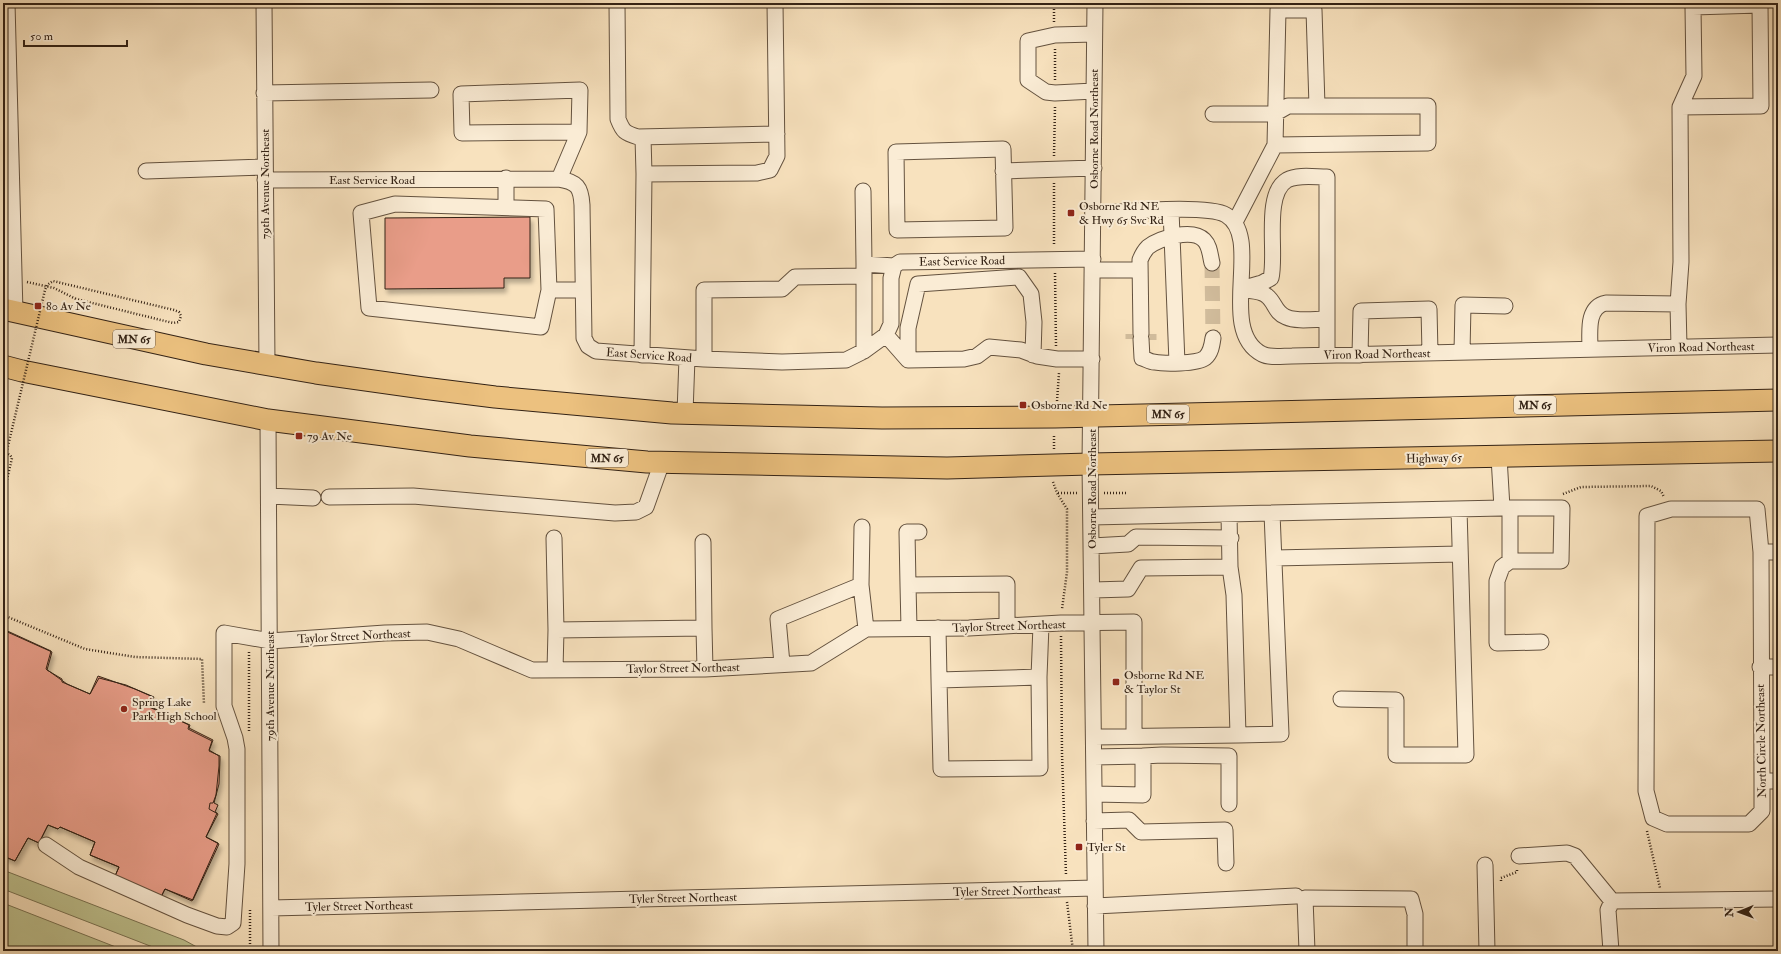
<svg xmlns="http://www.w3.org/2000/svg" width="1781" height="954" font-family="'IM FELL Double Pica',serif">
  <style>
    .green { fill: #bfc390; stroke: #797252 }
    .building { fill: #e99d89; stroke: #332215; filter: url(#shadow) }
    .lines { fill: none; stroke-linecap: round; stroke-linejoin: round }
    .minor-tunnel { stroke: #d1bc9c; stroke-width: 15; stroke-dasharray: 15 8; stroke-linecap: butt }
    .minor-casing { stroke: #64523f; stroke-width: 17 }
    .highway-casing { stroke: #332215; stroke-width: 23 }
    .path { stroke: #332215; stroke-width: 2.5; stroke-dasharray: 1 2; stroke-linecap: butt }
    .minor { stroke: #faecd5; stroke-width: 15 }
    .highway { stroke: #ecc17f; stroke-width: 21 }
    .path-bridge { stroke: #332215; stroke-width: 2.5; stroke-dasharray: 1 2; stroke-linecap: butt }
    .poi-dot { fill: #8f2418; stroke: #faecd5; stroke-width: 1.5 }
    .labels { text-anchor: middle; stroke-width: 4; stroke-linejoin: round; paint-order: stroke }
    .shield { fill: #faecd5; stroke: #6f5f4f; stroke-width: 1 }
    .shield-label { font-size: 11px; font-weight: bold; fill: #332215 }
    .street-label { font-size: 12px; fill: #332215; stroke: #faecd5 }
    .poi-label { font-size: 12px; fill: #332215; stroke: #faecd5; text-anchor: start }
  </style>
  <defs>
    <filter id="shadow"><feDropShadow dx="2.5" dy="4.5" stdDeviation="2" flood-color="#0004"/></filter>
  </defs>
  <rect width="100%" height="100%" fill="#f8e2be"/>
  <filter id="stains"><feTurbulence type="fractalNoise" baseFrequency=".005" numOctaves="4"/><feColorMatrix values="0 0 0 0 .2 0 0 0 0 .09 0 0 0 0 .02 0 0 0 .5 -.17"/></filter>
  <radialGradient id="worn" r=".72"><stop offset=".6" stop-color="#630" stop-opacity="0"/><stop offset="1" stop-color="#630" stop-opacity=".3"/></radialGradient>
  <path class="green" d="M 3,870 L 184,940 L 204,951 L 163,951 L 3,889 Z
    M 3,903 L 126,951 L 3,951 Z"/>
  <path class="building" d="M 530,217 L 530,278 L 504,278 L 504,288 L 385,289 L 385,218 Z
    M 3,629 L 51,651 L 46,669 L 67,684 L 90,694 L 99,678 L 126,685 L 153,697 L 151,707 L 189,725 L 188,729 L 212,741 L 209,750 L 219,756 L 219,766 L 216,795 L 213,803 L 210,803 L 209,809 L 218,814 L 206,837 L 218,843 L 192,901 L 165,889 L 161,897 L 115,876 L 119,867 L 90,855 L 95,842 L 60,827 L 58,829 L 48,825 L 39,843 L 28,838 L 15,861 L 3,856 Z
    M 3,630 L 52,652 L 47,670 L 62,679 L 62,682 L 90,694 L 98,676 L 135,689 L 154,697 L 149,707 L 190,725 L 189,728 L 213,740 L 209,751 L 220,756 L 220,760 L 219,784 L 214,803 L 218,805 L 215,812 L 217,813 L 206,837 L 219,844 L 193,900 L 165,889 L 161,897 L 115,876 L 119,867 L 90,855 L 95,842 L 60,827 L 58,829 L 48,825 L 39,843 L 28,838 L 15,861 L 3,856 Z"/>
  <g class="lines">
    <path class="minor-tunnel" d="M 1212,263 L 1213,338
      M 1133,334 L 1133,339
      M 1149,334 L 1149,340"/>
    <g class="minor-casing">
      <path id="minor" d="M 7,3 L 15,313
        M 264,3 L 267,364
        M 617,3 L 618,119 C 623,132 625,133 638,137 L 777,134
        M 1095,3 L 1090,464 L 1096,951
        M 1094,91 L 1055,93 L 1046,92 L 1028,80 L 1028,41 L 1055,35 L 1094,34
        M 264,93 L 431,90
        M 1213,114 L 1274,114 L 1288,106 L 1428,106 L 1428,143 L 1275,145
        M 643,137 L 644,174
        M 1003,149 L 1005,228 L 897,230 L 896,152 Z
        M 146,171 L 265,167
        M 1003,171 L 1094,168
        M 506,178 L 506,207
        M 559,179 L 579,132 L 580,90 L 461,94 L 462,133 L 579,132
        M 265,180 L 559,179 C 577,182 581,187 582,205 L 584,338 L 588,346 L 596,351 L 704,359 L 782,362 L 846,360 L 864,351 L 886,335 L 891,324 L 891,278 L 894,266 L 900,262 L 1093,259
        M 863,191 L 864,264
        M 1171,210 L 1177,363
        M 1093,214 C 1118,212 1207,204 1226,215 C 1264,237 1216,330 1262,354 C 1269,358 1283,356 1292,356 L 1778,345
        M 1235,222 L 1275,145 L 1278,10 L 1314,10 L 1317,106
        M 1093,270 L 1132,270
        M 1241,289 L 1262,283 L 1271,278 C 1277,254 1263,194 1287,180 C 1298,174 1315,177 1327,177 L 1327,355
        M 549,290 L 546,209 L 395,204 L 361,213 L 369,308 L 541,327 L 549,290 L 583,290
        M 1246,290 C 1253,291 1262,291 1267,296 C 1275,302 1275,313 1286,317 C 1297,322 1314,319 1327,319
        M 1678,304 L 1681,262 L 1680,107 L 1694,76 L 1693,7 L 1760,5 L 1761,106 L 1680,107
        M 1141,334 L 1140,260 C 1142,255 1144,251 1148,247 C 1160,238 1192,228 1204,240 C 1210,246 1210,255 1212,263
        M 886,335 L 908,360 L 964,359 L 977,356 L 989,347 L 1021,350 L 1037,356 L 1057,359 L 1092,359
        M 1141,339 L 1142,358 C 1146,359 1150,362 1154,362 C 1164,364 1197,364 1205,358 C 1211,353 1212,345 1213,338
        M 1590,349 C 1590,333 1586,307 1606,303 L 1678,304 L 1679,347
        M 864,351 L 864,264 L 894,266
        M 1462,352 L 1463,305 L 1505,306
        M 642,355 L 644,174 L 757,173 L 770,170 L 777,156 L 775,3
        M 1360,355 L 1361,311 L 1429,309 L 1430,353
        M 704,359 L 704,290 L 782,289 L 795,277 L 864,276
        M 908,360 L 908,328 L 918,284 L 1019,277 L 1031,294 L 1034,322 L 1033,355
        M 685,413 L 687,358
        M 268,420 L 271,951
        M 1499,457 L 1502,508
        M 269,496 L 313,498
        M 329,497 L 413,496 L 615,513 L 636,512 L 646,507 L 662,462
        M 1671,509 L 1757,509 L 1761,552 L 1762,781 L 1762,811 L 1749,824 L 1667,824 L 1653,818 L 1646,791 L 1647,516 Z
        M 1091,517 L 1502,508 L 1562,508 L 1561,561 L 1510,561 L 1510,508
        M 554,538 L 556,630
        M 703,542 L 704,628
        M 1092,546 L 1128,544 L 1136,537 L 1231,538
        M 1761,552 L 1778,552
        M 1274,558 L 1460,554
        M 1510,561 L 1502,567 L 1497,581 L 1497,643 L 1541,642
        M 861,585 L 862,527
        M 908,585 L 907,532 L 919,532
        M 1093,590 L 1128,589 L 1141,568 L 1230,567
        M 909,628 L 908,585 L 1007,584 L 1007,626
        M 938,628 L 939,680 L 1039,677 L 1041,625
        M 782,664 L 778,619 L 861,585 L 866,629
        M 1760,667 L 1778,667
        M 555,670 L 556,630 L 704,628 L 705,669
        M 939,680 L 941,769 L 1040,768 L 1039,677
        M 1341,699 L 1396,700 L 1396,755 L 1466,755 L 1459,509
        M 1238,735 L 1281,734 L 1272,513
        M 1094,737 L 1238,735 L 1234,595 L 1230,567 L 1229,514
        M 1143,756 L 1162,755 L 1229,756 L 1229,804
        M 1094,757 L 1143,756 L 1143,795 L 1094,794
        M 1762,781 L 1778,781
        M 1094,821 L 1129,820 L 1141,832 L 1225,830 L 1226,863
        M 46,845 L 79,867 L 187,915 L 217,926 L 227,927 L 233,923 L 237,864 L 237,749 L 235,738 L 224,706 L 224,633 L 270,641 L 385,633 L 427,632 L 459,639 L 532,670 L 705,669 L 811,663 L 866,629 L 969,628 L 1061,623 L 1134,622 L 1134,736
        M 1519,856 L 1567,853 L 1575,856 L 1612,901
        M 1485,865 L 1487,951
        M 1095,906 L 1296,896
        M 271,908 L 1095,888
        M 1307,951 L 1305,898 L 1411,899 L 1415,914 L 1415,951
        M 1611,951 L 1608,910 L 1612,901 L 1778,899"/>
    </g>
    <g class="highway-casing">
      <path id="highway" d="M 3,309 L 206,354 L 316,373 L 423,388 L 495,397 L 672,413 L 882,418 L 1055,417 L 1778,400
        M 3,366 L 22,371 L 268,420 L 470,446 L 647,462 L 947,468 L 1090,464 L 1778,451"/>
    </g>
    <path class="path" d="M 1054,3 L 1054,22
      M 1055,80 L 1055,49
      M 1054,156 L 1055,107
      M 1054,183 L 1054,246
      M 1055,273 L 1056,346
      M 27,282 L 54,288 L 76,299
      M 1057,401 L 1059,373
      M 1054,449 L 1054,434
      M 3,451 L 10,455 L 12,458 L 3,497
      M 1053,482 L 1057,493 L 1067,509 L 1067,572 L 1062,609
      M 1058,493 L 1077,493
      M 1104,493 L 1126,493
      M 1563,494 L 1581,487 L 1651,486 L 1661,491 L 1664,497
      M 3,615 L 85,649 L 135,657 L 202,659 L 204,704
      M 1061,636 L 1062,754 L 1066,875
      M 249,652 L 249,733
      M 1647,831 L 1660,888
      M 1501,881 L 1501,878 L 1517,872 L 1517,868
      M 1067,902 L 1073,951
      M 250,910 L 250,951"/>
    <use href="#minor" class="minor"/>
    <use href="#highway" class="highway"/>
    <path class="path-bridge" d="M 3,467 L 45,290 L 47,285 L 53,281 L 174,310 L 179,312 L 181,316 L 179,322 L 173,323 L 76,299"/>
  </g>
  <g class="poi-dot">
    <rect x="1067" y="209" width="8" height="8" rx="2"/>
    <rect x="34" y="302" width="8" height="8" rx="2"/>
    <rect x="1019" y="401" width="8" height="8" rx="2"/>
    <rect x="295" y="432" width="8" height="8" rx="2"/>
    <rect x="1112" y="678" width="8" height="8" rx="2"/>
    <circle cx="124" cy="709" r="4"/>
    <rect x="1075" y="843" width="8" height="8" rx="2"/>
  </g>
  <g class="labels">
    <g class="shield">
      <rect x="113" y="330" width="42" height="18" rx="3"/>
      <rect x="1514" y="396" width="42" height="18" rx="3"/>
      <rect x="1147" y="405" width="42" height="18" rx="3"/>
      <rect x="586" y="449" width="42" height="18" rx="3"/>
    </g>
    <g class="shield-label">
      <text x="134" y="343">MN 65</text>
      <text x="1535" y="409">MN 65</text>
      <text x="1168" y="418">MN 65</text>
      <text x="607" y="462">MN 65</text>
    </g>
    <g class="street-label">
      <text transform="translate(1094 129) rotate(-90)" y="4">Osborne Road Northeast</text>
      <text x="372" y="184">East Service Road</text>
      <text transform="translate(265 184) rotate(-90)" y="4">79th Avenue Northeast</text>
      <text transform="translate(962 261) rotate(-1)" y="4">East Service Road</text>
      <text transform="translate(1701 347) rotate(-1)" y="4">Viron Road Northeast</text>
      <text transform="translate(1377 354) rotate(-1)" y="4">Viron Road Northeast</text>
      <text transform="translate(649 355) rotate(4)" y="4">East Service Road</text>
      <text transform="translate(1434 458) rotate(-1)" y="4">Highway 65</text>
      <text transform="translate(1092 489) rotate(-90)" y="4">Osborne Road Northeast</text>
      <text transform="translate(1009 626) rotate(-2)" y="4">Taylor Street Northeast</text>
      <text transform="translate(354 636) rotate(-3)" y="4">Taylor Street Northeast</text>
      <text transform="translate(683 668) rotate(-1)" y="4">Taylor Street Northeast</text>
      <text transform="translate(270 686) rotate(-90)" y="4">79th Avenue Northeast</text>
      <text transform="translate(1761 741) rotate(-91)" y="4">North Circle Northeast</text>
      <text transform="translate(1007 891) rotate(-1)" y="4">Tyler Street Northeast</text>
      <text transform="translate(683 898) rotate(-1)" y="4">Tyler Street Northeast</text>
      <text transform="translate(359 906) rotate(-1)" y="4">Tyler Street Northeast</text>
    </g>
    <g class="poi-label">
      <text x="1079" y="210">Osborne Rd NE<tspan x="1079" dy="14">&amp; Hwy 65 Svc Rd</tspan></text>
      <text x="46" y="310">80 Av Ne</text>
      <text x="1031" y="409">Osborne Rd Ne</text>
      <text x="307" y="440">79 Av Ne</text>
      <text x="1124" y="679">Osborne Rd NE<tspan x="1124" dy="14">&amp; Taylor St</tspan></text>
      <text x="132" y="706">Spring Lake<tspan x="132" dy="14">Park High School</tspan></text>
      <text x="1087" y="851">Tyler St</text>
    </g>
  </g>
  <rect width="1781" height="954" fill="none" stroke="#f8e2be" stroke-width="16"/>
  <rect x="4" y="4" width="1773" height="946" fill="none" stroke="#332215" stroke-width="2"/>
  <rect x="8" y="8" width="1765" height="938" fill="none" stroke="#332215"/>
  <g transform="translate(1739 912) rotate(269)" stroke="#faecd5" stroke-width="3" paint-order="stroke">
  <path d="M0-3L7 15L0 10L-7 15Z" fill="#332215"/>
  <text y="-6" font-size="11" font-weight="bold" text-anchor="middle" fill="#332215">N</text>
  </g>
  <path d="M24 40v6h103v-6" fill="none" stroke="#332215" stroke-width="2"/>
  <text x="30" y="40" font-size="12" fill="#332215" stroke="#faecd5" stroke-width="3" paint-order="stroke">50 m</text>
  <rect width="100%" height="100%" filter="url(#stains)"/>
  <rect width="100%" height="100%" fill="url(#worn)"/>
</svg>
